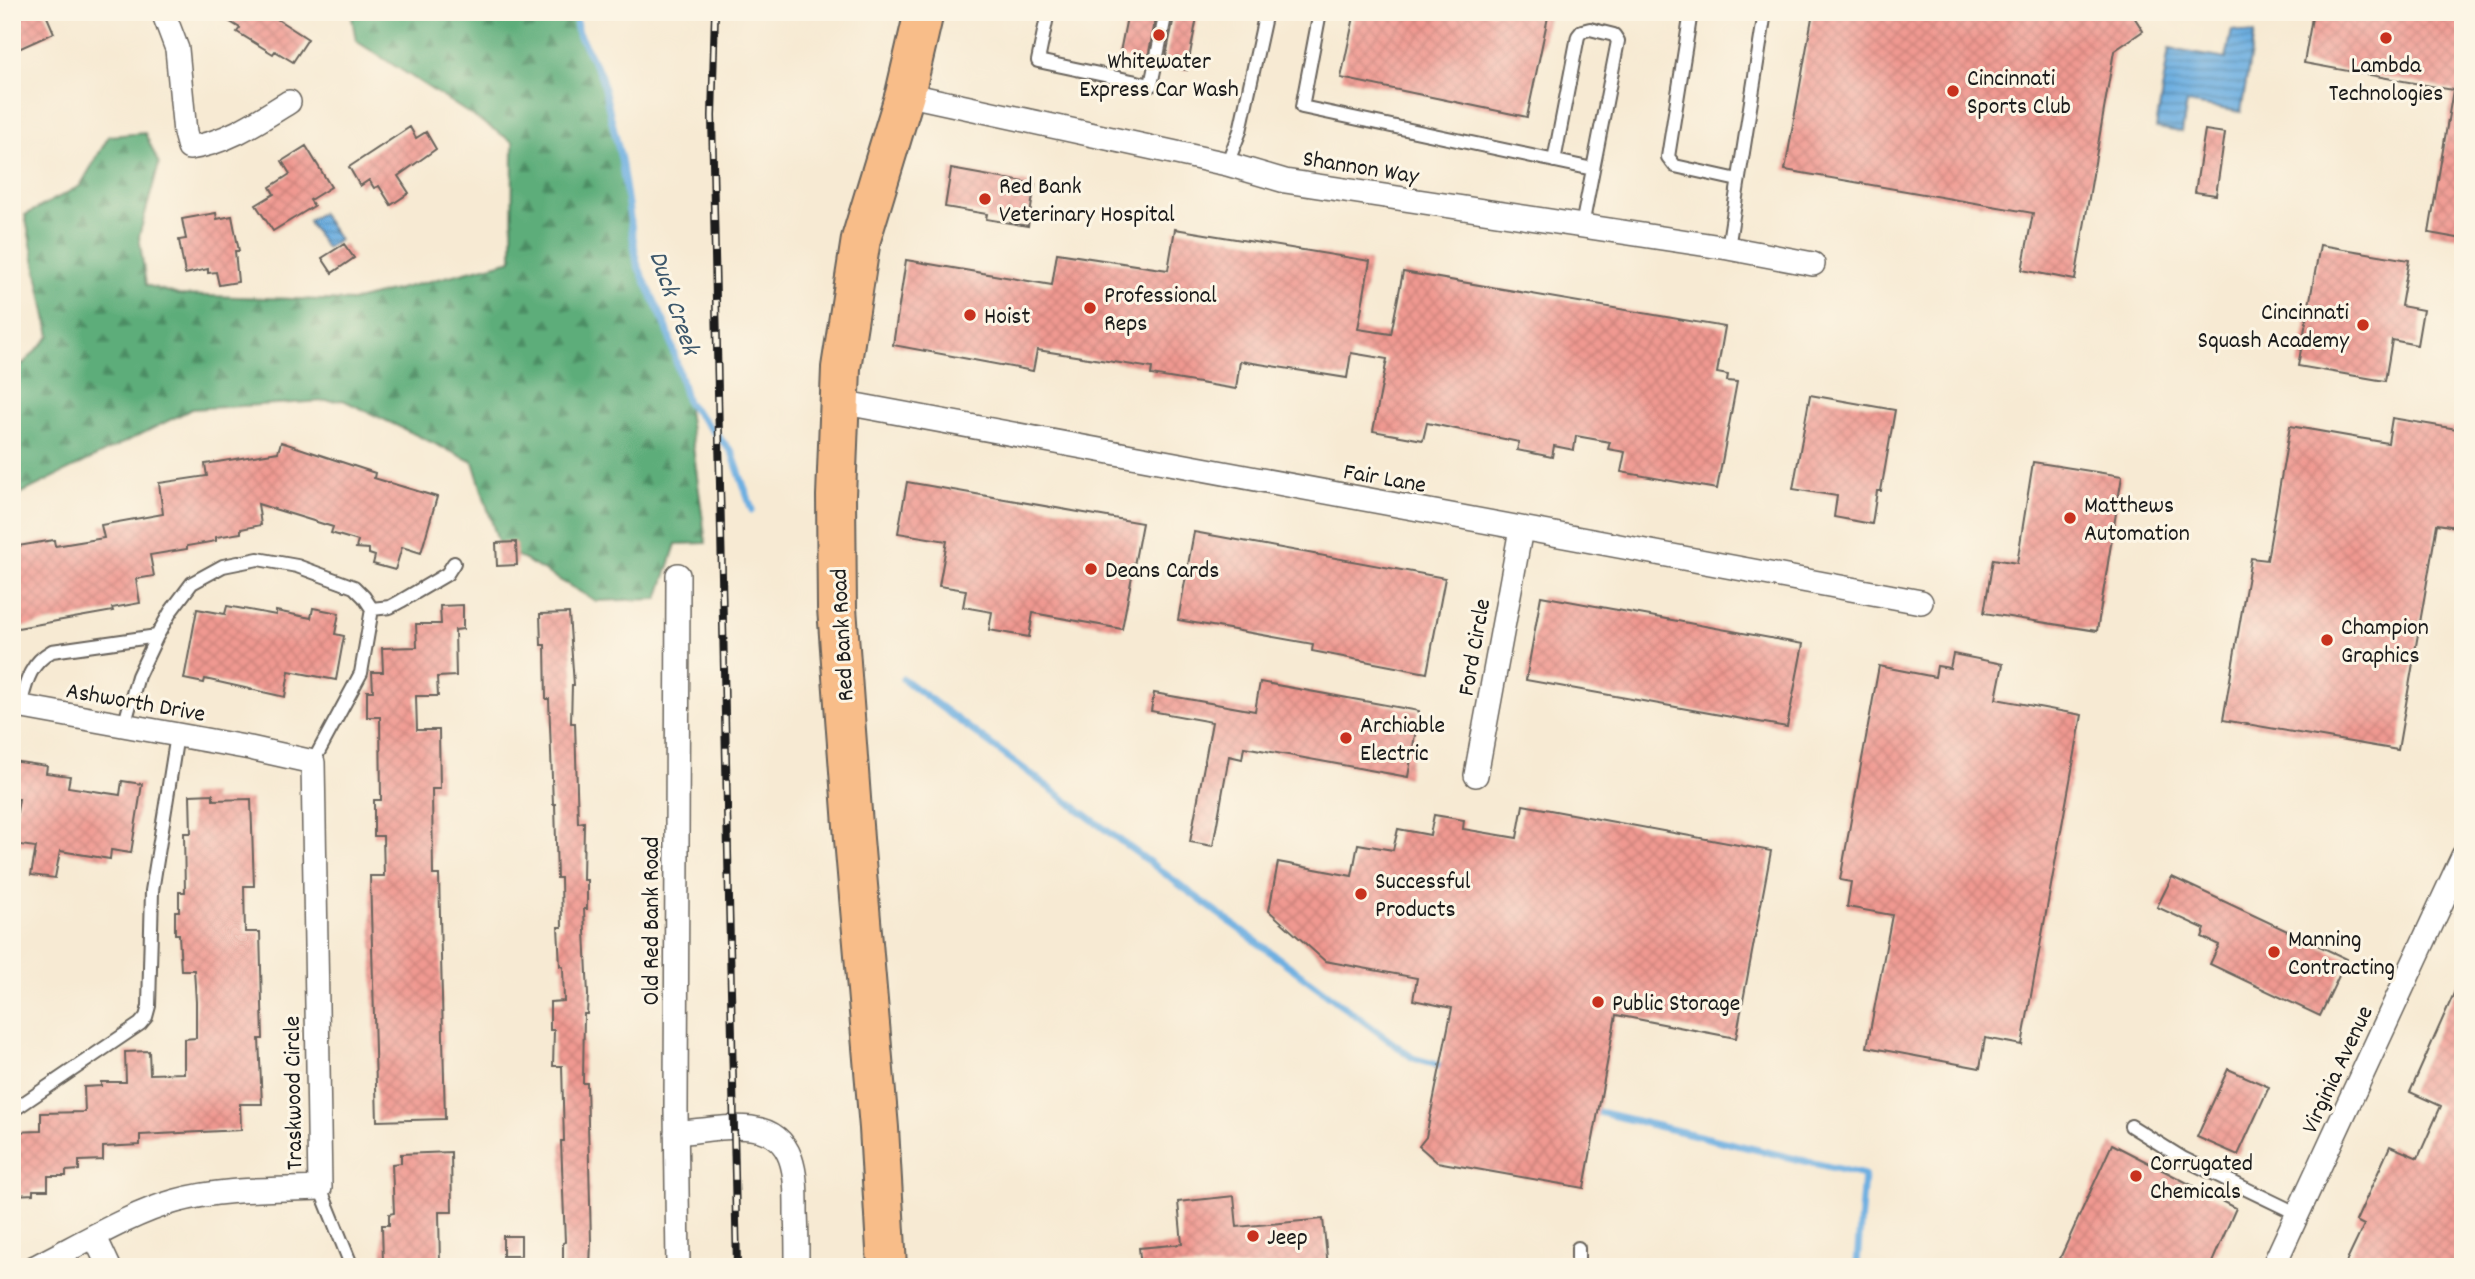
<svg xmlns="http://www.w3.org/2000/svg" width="2475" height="1279" font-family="Dekko,sans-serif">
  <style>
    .forest { fill: url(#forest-firs); stroke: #3c644b; stroke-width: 2 }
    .water { fill: url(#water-rules); stroke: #44667e; stroke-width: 2 }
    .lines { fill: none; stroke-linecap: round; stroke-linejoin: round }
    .stream { stroke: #6dafe1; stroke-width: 7 }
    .building { fill: url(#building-cross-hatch) }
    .service-casing { stroke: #69645c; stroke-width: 16 }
    .minor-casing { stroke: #69645c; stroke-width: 26 }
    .trunk-casing { stroke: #69645c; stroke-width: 42 }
    .service { stroke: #fff; stroke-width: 12 }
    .minor { stroke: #fff; stroke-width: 23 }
    .trunk { stroke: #f8bd89; stroke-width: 38 }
    .rail-casing { stroke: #1c1c1c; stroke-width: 8 }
    .rail { stroke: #fcf5e5; stroke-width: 5; stroke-dasharray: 16; stroke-linecap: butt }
    .poi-dot { fill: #c8321e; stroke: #fcf5e5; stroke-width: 2.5 }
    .labels { text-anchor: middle; stroke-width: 6; stroke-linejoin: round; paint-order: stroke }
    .poi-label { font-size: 24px; fill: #1c1c1c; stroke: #fcf5e5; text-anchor: start }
    .street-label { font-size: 24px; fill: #1c1c1c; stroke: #fcf5e5 }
    .water-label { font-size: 26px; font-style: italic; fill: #3c576b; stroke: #fcf5e5 }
  </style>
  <defs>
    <pattern id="forest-firs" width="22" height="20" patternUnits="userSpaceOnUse" patternTransform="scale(1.75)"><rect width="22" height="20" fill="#5dad7a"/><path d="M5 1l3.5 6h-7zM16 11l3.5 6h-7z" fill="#4c8c63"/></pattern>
    <pattern id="water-rules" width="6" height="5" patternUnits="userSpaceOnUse" patternTransform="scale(1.75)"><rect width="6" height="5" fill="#6dafe1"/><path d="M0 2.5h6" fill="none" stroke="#598eb6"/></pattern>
    <pattern id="building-cross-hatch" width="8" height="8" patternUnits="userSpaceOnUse" patternTransform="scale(1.75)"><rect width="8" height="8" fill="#f09991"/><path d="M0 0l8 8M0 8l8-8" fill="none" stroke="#cd837c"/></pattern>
  </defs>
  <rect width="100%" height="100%" fill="#fcf5e5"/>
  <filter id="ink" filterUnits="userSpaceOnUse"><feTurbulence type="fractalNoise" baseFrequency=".0143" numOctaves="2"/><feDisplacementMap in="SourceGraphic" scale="14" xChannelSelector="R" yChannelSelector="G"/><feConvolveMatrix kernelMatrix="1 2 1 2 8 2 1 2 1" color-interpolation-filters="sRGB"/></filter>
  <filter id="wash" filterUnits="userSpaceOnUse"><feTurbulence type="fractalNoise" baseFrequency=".00686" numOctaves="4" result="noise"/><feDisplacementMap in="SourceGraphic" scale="28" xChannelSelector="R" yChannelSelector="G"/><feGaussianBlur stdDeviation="1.57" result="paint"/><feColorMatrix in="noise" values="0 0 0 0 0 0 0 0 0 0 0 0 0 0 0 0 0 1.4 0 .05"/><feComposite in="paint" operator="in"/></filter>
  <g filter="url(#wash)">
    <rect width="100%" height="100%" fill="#f7ead3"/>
    <path class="forest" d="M 351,12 L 576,12 L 577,31 L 601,76 L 621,159 L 637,264 L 667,328 L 687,402 L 706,543 L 676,544 L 658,599 L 596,601 L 499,545 L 473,462 L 343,400 L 192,409 L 12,498 L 12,358 L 23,364 L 50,336 L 25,215 L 80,186 L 109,136 L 145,133 L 159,164 L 139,236 L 146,285 L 179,295 L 352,301 L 512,260 L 513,142 L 356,41 Z"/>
    <path class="water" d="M 2232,30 L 2254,34 L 2241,112 L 2187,103 L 2182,132 L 2156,128 L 2169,49 L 2226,59 Z
      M 321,213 L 339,240 L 326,248 L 308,221 Z"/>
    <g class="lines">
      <path class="stream" d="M 576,12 L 577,31 L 601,76 L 621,159 L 637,264 L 667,328 L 687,402 L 732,452 L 752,510
        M 903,679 L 1413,1058 L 1448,1068
        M 1590,1110 L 1864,1175 L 1857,1264 L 1852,1267"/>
    </g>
    <g id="blocks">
      <path class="building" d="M 12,12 L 45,12 L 54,33 L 12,52 Z
        M 214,12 L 266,12 L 308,39 L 293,62 L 275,51 L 273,54 L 237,32 L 240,28 Z
        M 1128,12 L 1157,12 L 1147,62 L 1119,57 Z
        M 1175,12 L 1198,12 L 1187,70 L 1164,66 Z
        M 1355,12 L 1527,12 L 1548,17 L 1527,117 L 1341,78 Z
        M 1813,12 L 2131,12 L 2143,31 L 2114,51 L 2075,280 L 2022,270 L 2033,213 L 1785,170 Z
        M 2313,12 L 2463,12 L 2463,239 L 2429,233 L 2453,90 L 2304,63 Z
        M 410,127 L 416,138 L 426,132 L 436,149 L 398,176 L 409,193 L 391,205 L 379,186 L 374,188 L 369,180 L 360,186 L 349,167 Z
        M 2205,130 L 2225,133 L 2216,195 L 2195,192 Z
        M 306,146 L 331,187 L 310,200 L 314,206 L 273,231 L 256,205 L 274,194 L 270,187 L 290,174 L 282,161 Z
        M 951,169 L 1035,184 L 1028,226 L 986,219 L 987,214 L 945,207 Z
        M 216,213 L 217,219 L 232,216 L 239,251 L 235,251 L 238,282 L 219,285 L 216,272 L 208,273 L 208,269 L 185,274 L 179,240 L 186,239 L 182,219 Z
        M 1175,229 L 1370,261 L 1358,329 L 1391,334 L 1403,272 L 1725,327 L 1717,373 L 1728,375 L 1727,381 L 1737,382 L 1717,489 L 1621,472 L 1625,452 L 1608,449 L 1610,442 L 1576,436 L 1574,450 L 1554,446 L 1552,457 L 1517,450 L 1519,442 L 1427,423 L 1423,440 L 1373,431 L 1387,359 L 1351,353 L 1347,378 L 1240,361 L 1236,389 L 1151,375 L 1152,368 L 1037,350 L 1033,371 L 893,345 L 906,260 L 1052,285 L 1057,253 L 1168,270 Z
        M 344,244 L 354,258 L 332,273 L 322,258 Z
        M 2320,245 L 2409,260 L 2401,306 L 2423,310 L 2417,345 L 2392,340 L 2385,381 L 2298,366 Z
        M 1810,395 L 1895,410 L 1881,491 L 1877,491 L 1872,524 L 1834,517 L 1837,496 L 1793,489 Z
        M 2392,418 L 2463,430 L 2463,528 L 2437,524 L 2398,750 L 2223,720 L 2251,558 L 2267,560 L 2290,426 L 2388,443 Z
        M 281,442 L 375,473 L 374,478 L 437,497 L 421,553 L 402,547 L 395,570 L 373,564 L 375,556 L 369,554 L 369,549 L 356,548 L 358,541 L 331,533 L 333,527 L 258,504 L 261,525 L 241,529 L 241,533 L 216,537 L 216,541 L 187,546 L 187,549 L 150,555 L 154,576 L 136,579 L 140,603 L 112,608 L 113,611 L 12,629 L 12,547 L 54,540 L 55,546 L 104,538 L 101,525 L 163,514 L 159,483 L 207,476 L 205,464 L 278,452 Z
        M 2033,462 L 2122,476 L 2097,631 L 1984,613 L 1993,559 L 2017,563 Z
        M 907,482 L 1142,523 L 1122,629 L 1033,613 L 1029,637 L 989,630 L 992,612 L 963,607 L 966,590 L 939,586 L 947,541 L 898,533 Z
        M 1194,532 L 1445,578 L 1427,673 L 1312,651 L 1313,644 L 1178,620 Z
        M 516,542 L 517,565 L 497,566 L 496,543 Z
        M 1541,596 L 1803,644 L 1787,727 L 1526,680 Z
        M 463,605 L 463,629 L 455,630 L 456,676 L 437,677 L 438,696 L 416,696 L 417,730 L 439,730 L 440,789 L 432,789 L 433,875 L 439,875 L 445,1119 L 377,1121 L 370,876 L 384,876 L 383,836 L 374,836 L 374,800 L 381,800 L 380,717 L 367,717 L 367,691 L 373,691 L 372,672 L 383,672 L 382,648 L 417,647 L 416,624 L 441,624 L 440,606 Z
        M 227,606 L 276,615 L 276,611 L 311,618 L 313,608 L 339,613 L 335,634 L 344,636 L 336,680 L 289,671 L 285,697 L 205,679 L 204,683 L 184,679 L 197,609 L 225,614 Z
        M 569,613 L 574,685 L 572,685 L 571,723 L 575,723 L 578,823 L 584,822 L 583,880 L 587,880 L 587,909 L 584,909 L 588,995 L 587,1014 L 584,1014 L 583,1083 L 587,1083 L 591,1242 L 590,1267 L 563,1267 L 563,1243 L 565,1242 L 561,1141 L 564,1141 L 562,1066 L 553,1066 L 554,1030 L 550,1030 L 550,1002 L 564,1001 L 563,967 L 560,966 L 558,927 L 562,927 L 561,878 L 557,878 L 555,804 L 553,804 L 549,699 L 546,699 L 545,645 L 541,645 L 540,614 Z
        M 1953,654 L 2003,664 L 1996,699 L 2082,715 L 2022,1045 L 1985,1038 L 1980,1068 L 1867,1047 L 1892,915 L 1847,907 L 1851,882 L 1840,880 L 1879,666 L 1935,677 L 1937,666 L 1950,668 Z
        M 1260,682 L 1419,711 L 1408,777 L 1244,747 L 1242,759 L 1229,756 L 1213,846 L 1190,842 L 1212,722 L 1151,711 L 1154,693 L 1255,711 Z
        M 12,761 L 47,766 L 46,773 L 70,776 L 68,787 L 120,795 L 122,781 L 142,784 L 131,853 L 111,850 L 110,859 L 60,851 L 55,878 L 31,875 L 36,847 L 12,844 L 19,799 L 12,799 Z
        M 213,794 L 213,800 L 251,799 L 254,886 L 244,886 L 245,932 L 260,932 L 263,1039 L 259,1039 L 262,1104 L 240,1104 L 241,1130 L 140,1135 L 140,1145 L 103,1147 L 103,1160 L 79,1161 L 79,1170 L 66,1171 L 66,1176 L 48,1176 L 48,1190 L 33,1190 L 33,1194 L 14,1195 L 13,1132 L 41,1131 L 41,1113 L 85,1112 L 84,1087 L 101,1086 L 101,1082 L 126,1082 L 125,1052 L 149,1051 L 150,1074 L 184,1073 L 184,1039 L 196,1038 L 196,1002 L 194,970 L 181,970 L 179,934 L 175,934 L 175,911 L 179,911 L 179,892 L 185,892 L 184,833 L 191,833 L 190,795 Z
        M 1523,805 L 1771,851 L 1736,1038 L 1616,1015 L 1584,1188 L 1437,1162 L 1419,1146 L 1426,1137 L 1452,1008 L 1413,1000 L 1417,978 L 1325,961 L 1269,911 L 1278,862 L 1352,876 L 1358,844 L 1393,850 L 1398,829 L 1430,835 L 1434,815 L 1464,820 L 1463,829 L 1517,838 Z
        M 2172,877 L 2347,959 L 2320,1016 L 2210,964 L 2219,945 L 2202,937 L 2205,929 L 2157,907 Z
        M 2463,973 L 2463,1267 L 2344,1267 L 2364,1225 L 2356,1221 L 2390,1146 L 2418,1158 L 2441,1106 L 2410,1092 Z
        M 2228,1069 L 2269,1087 L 2238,1155 L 2197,1137 Z
        M 2112,1144 L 2236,1208 L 2210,1267 L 2056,1267 Z
        M 451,1152 L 452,1212 L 439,1212 L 440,1267 L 391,1267 L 391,1262 L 383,1263 L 382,1225 L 389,1225 L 389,1214 L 394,1213 L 392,1164 L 401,1163 L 401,1154 Z
        M 1234,1196 L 1237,1227 L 1323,1219 L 1328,1267 L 1141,1267 L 1139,1248 L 1182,1244 L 1178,1202 Z
        M 503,1236 L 521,1236 L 521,1256 L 503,1256 Z"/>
    </g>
  </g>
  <g filter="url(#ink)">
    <use href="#blocks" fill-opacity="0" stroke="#69645c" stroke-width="2"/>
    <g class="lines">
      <g class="service-casing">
        <path id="service" d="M 1048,12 L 1038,61 L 1151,85 L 1166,12
          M 1320,12 L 1302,107 L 1593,169 L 1582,226
          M 1691,12 L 1668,157 L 1675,166 L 1738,180
          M 1554,161 L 1578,36 L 1582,31 L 1590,29 L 1614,35 L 1618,41 L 1593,169
          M 1227,164 L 1240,131 L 1266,12
          M 1728,248 L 1765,12
          M 372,609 L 390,607 L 401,601 L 447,574 L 454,563
          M 20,706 C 26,683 29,664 52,651 L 157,636
          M 124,726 L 138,676 L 157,636 L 171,611 L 192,583 L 223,566 L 258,559 L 297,566 L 354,587 L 364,597 L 372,609 L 361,673 L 313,762
          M 12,1111 L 140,1024 L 146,1017 L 149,1006 L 152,891 L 177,735
          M 2131,1126 L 2184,1159 L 2298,1214
          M 320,1188 L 352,1267
          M 1578,1267 L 1578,1248"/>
      </g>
      <g class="minor-casing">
        <path id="minor" d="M 163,12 L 177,49 L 185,133 L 189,148 C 226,143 257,122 289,102
          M 905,94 L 1227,164 L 1285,181 L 1728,248 L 1813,264
          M 840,402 L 1921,602
          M 678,575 L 676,1110 L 678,1267
          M 12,705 L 250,748 L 313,762 L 320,1188 C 272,1190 222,1188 176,1201 C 131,1213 77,1246 35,1267
          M 1476,775 L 1521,529
          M 676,1133 C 700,1131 727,1125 751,1128 C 797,1134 796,1177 796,1213 C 797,1231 797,1249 797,1267
          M 95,1237 L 109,1267
          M 2273,1267 L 2463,856"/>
      </g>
      <g class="trunk-casing">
        <path id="trunk" d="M 887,1267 L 879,1128 L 854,839 L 837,608 L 836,496 L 841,368 L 861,239 L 905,94 L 924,12"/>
      </g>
      <use href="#service" class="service"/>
      <use href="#minor" class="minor"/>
      <use href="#trunk" class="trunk"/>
      <g class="rail-casing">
        <path id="rail" d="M 715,12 L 712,116 L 737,1267"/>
      </g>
      <use href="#rail" class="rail"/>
    </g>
  </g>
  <g class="poi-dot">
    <circle cx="1159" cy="35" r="7"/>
    <circle cx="2386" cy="38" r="7"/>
    <circle cx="1953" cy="91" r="7"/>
    <circle cx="985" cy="199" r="7"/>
    <circle cx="1090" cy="308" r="7"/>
    <circle cx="970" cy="315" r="7"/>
    <circle cx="2363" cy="325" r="7"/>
    <circle cx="2070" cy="518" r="7"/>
    <circle cx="1091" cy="569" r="7"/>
    <circle cx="2327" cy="640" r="7"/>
    <circle cx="1346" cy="738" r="7"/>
    <circle cx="1361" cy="894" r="7"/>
    <circle cx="2274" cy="952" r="7"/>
    <circle cx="1598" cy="1002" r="7"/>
    <circle cx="2136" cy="1176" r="7"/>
    <circle cx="1253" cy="1236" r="7"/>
  </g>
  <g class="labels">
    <g class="poi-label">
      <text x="1159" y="68" text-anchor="middle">Whitewater<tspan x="1159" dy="28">Express Car Wash</tspan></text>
      <text x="2386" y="72" text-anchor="middle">Lambda<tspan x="2386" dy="28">Technologies</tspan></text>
      <text x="1967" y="85">Cincinnati<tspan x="1967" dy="28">Sports Club</tspan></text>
      <text x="999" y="193">Red Bank<tspan x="999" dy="28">Veterinary Hospital</tspan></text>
      <text x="1104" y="302">Professional<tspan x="1104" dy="28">Reps</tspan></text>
      <text x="2349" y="319" text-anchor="end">Cincinnati<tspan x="2349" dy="28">Squash Academy</tspan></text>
      <text x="984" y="323">Hoist</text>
      <text x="2084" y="512">Matthews<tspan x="2084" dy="28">Automation</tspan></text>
      <text x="1105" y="577">Deans Cards</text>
      <text x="2341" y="634">Champion<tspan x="2341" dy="28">Graphics</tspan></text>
      <text x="1360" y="732">Archiable<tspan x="1360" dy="28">Electric</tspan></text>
      <text x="1375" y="888">Successful<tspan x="1375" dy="28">Products</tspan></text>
      <text x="2288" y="946">Manning<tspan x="2288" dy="28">Contracting</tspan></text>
      <text x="1612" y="1010">Public Storage</text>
      <text x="2150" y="1170">Corrugated<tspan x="2150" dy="28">Chemicals</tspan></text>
      <text x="1267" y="1244">Jeep</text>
    </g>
    <g class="street-label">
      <text transform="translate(1361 166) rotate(9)" y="8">Shannon Way</text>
      <text transform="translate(1385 477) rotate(10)" y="8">Fair Lane</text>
      <text transform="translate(841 635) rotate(-93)" y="8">Red Bank Road</text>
      <text transform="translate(1473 647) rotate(-80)" y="8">Ford Circle</text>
      <text transform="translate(136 701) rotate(10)" y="8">Ashworth Drive</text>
      <text transform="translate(650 921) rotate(-90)" y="8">Old Red Bank Road</text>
      <text transform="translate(2336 1069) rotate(-65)" y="8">Virginia Avenue</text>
      <text transform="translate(292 1093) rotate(-91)" y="8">Traskwood Circle</text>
    </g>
    <g class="water-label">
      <text transform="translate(676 302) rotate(71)" y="9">Duck Creek</text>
    </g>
  </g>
  <rect width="2475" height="1279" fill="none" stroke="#fcf5e5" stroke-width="42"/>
</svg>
